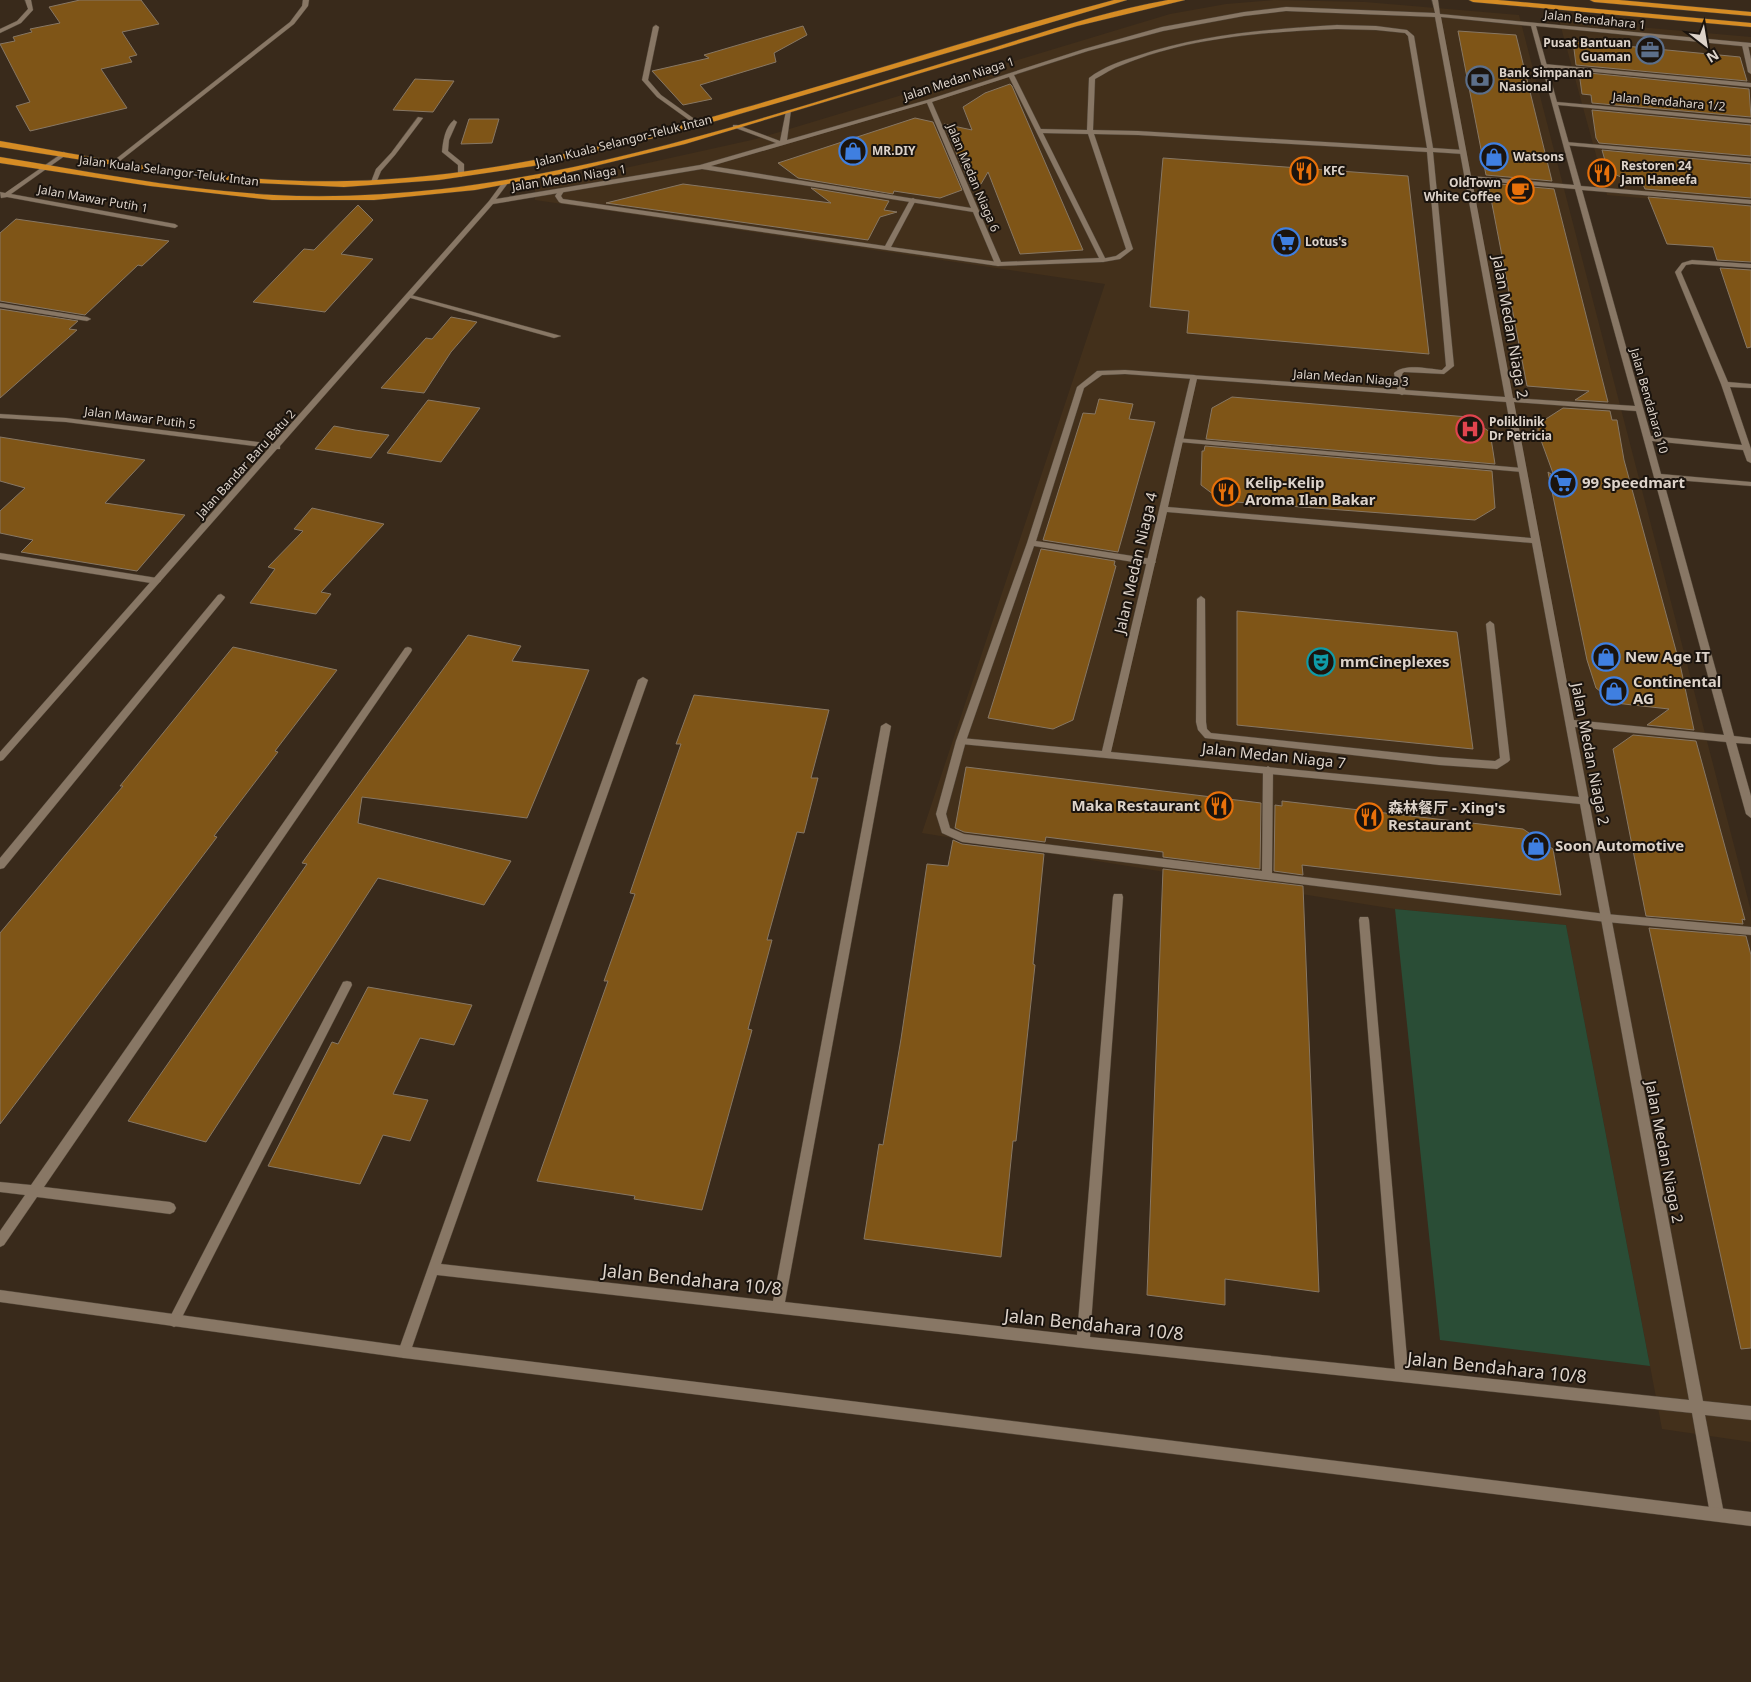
<svg xmlns="http://www.w3.org/2000/svg" width="1751" height="1682" font-family="'Noto Sans','Noto Sans SC',sans-serif">
  <style>
    .built { fill: #43301b }
    .green { fill: #2a4d36 }
    .building { fill: #7f5517; stroke: #877764 }
    .lines { fill: none; stroke-linecap: round; stroke-linejoin: round }
    .service-casing { stroke: #514537; stroke-width: 1 }
    .minor-casing { stroke: #514537; stroke-width: 1 }
    .tertiary-casing { stroke: #514537; stroke-width: 1 }
    .trunk-casing { stroke: #514537; stroke-width: 1 }
    .service { fill: #887765; fill-rule: evenodd }
    .minor { fill: #887765; fill-rule: evenodd }
    .tertiary { fill: #887765; fill-rule: evenodd }
    .trunk { fill: #d68c24; fill-rule: evenodd }
    .labels { text-anchor: middle; stroke-width: 4; stroke-linejoin: round; paint-order: stroke }
    .far-street-label { font-size: 12px; fill: #ddd3ca; stroke: #1b140e }
    .far-poi-label { font-size: 12px; font-weight: bold; fill: #ddd3ca; stroke: #1b140e; text-anchor: start }
    .street-label { font-size: 15px; fill: #ddd3ca; stroke: #1b140e }
    .poi-label { font-size: 15px; font-weight: bold; fill: #ddd3ca; stroke: #1b140e; text-anchor: start }
    .near-street-label { font-size: 18px; fill: #ddd3ca; stroke: #1b140e }
  </style>
  <rect width="100%" height="100%" fill="#392a1b"/>
  <path class="built" d="M 1274,0 L 1365,2 L 1519,15 L 1751,911 L 1751,1442 L 1662,1429 L 1566,925 L 1395,909 L 922,833 L 1105,284 L 535,200 L 535,188 L 756,139 L 1170,14 L 1226,4 Z
    M 1559,20 L 1751,37 L 1751,208 L 1607,195 Z"/>
  <path class="green" d="M 1395,909 L 1566,925 L 1650,1366 L 1440,1340 Z"/>
  <path class="building" d="M 80,0 L 141,0 L 159,24 L 122,32 L 137,55 L 129,57 L 132,62 L 101,69 L 127,108 L 30,131 L 16,106 L 30,102 L 0,44 L 15,41 L 13,37 L 32,32 L 30,29 L 60,23 L 49,7 Z
    M 803,26 L 807,35 L 774,53 L 776,62 L 700,85 L 712,99 L 683,105 L 652,71 L 709,58 L 704,55 Z
    M 1458,31 L 1516,35 L 1552,181 L 1486,175 Z
    M 1573,41 L 1740,57 L 1747,81 L 1576,65 Z
    M 1579,72 L 1749,89 L 1751,117 L 1592,103 L 1591,95 L 1582,94 Z
    M 415,79 L 454,81 L 433,112 L 393,110 Z
    M 1010,84 L 1012,86 L 1083,250 L 1020,254 L 988,172 L 981,184 L 971,187 L 944,124 L 972,130 L 963,107 L 985,93 Z
    M 1592,110 L 1751,125 L 1751,156 L 1599,143 L 1596,138 Z
    M 915,118 L 933,122 L 962,190 L 940,198 L 894,191 L 893,194 L 798,178 L 778,163 Z
    M 469,119 L 499,119 L 492,143 L 461,144 Z
    M 1602,150 L 1751,164 L 1751,198 L 1645,189 L 1641,180 L 1625,179 L 1608,171 Z
    M 1163,158 L 1408,176 L 1429,354 L 1187,333 L 1189,311 L 1150,307 Z
    M 1488,183 L 1554,189 L 1608,402 L 1575,400 L 1589,391 L 1527,386 Z
    M 683,184 L 831,203 L 811,188 L 889,201 L 884,210 L 897,212 L 880,217 L 868,240 L 606,203 Z
    M 1648,197 L 1751,206 L 1751,262 L 1717,260 L 1713,247 L 1667,244 Z
    M 358,205 L 373,220 L 341,254 L 373,259 L 325,312 L 253,302 L 304,249 L 314,250 Z
    M 16,219 L 169,241 L 142,266 L 138,265 L 85,315 L 0,301 L 0,233 Z
    M 1720,268 L 1751,270 L 1751,347 L 1747,348 Z
    M 0,309 L 78,321 L 69,329 L 77,330 L 0,398 Z
    M 451,317 L 477,322 L 451,352 L 424,393 L 381,388 L 426,338 L 432,339 Z
    M 1232,397 L 1468,417 L 1490,432 L 1495,464 L 1206,439 L 1212,408 Z
    M 1099,399 L 1133,404 L 1129,419 L 1155,422 L 1118,552 L 1043,540 L 1083,413 L 1095,414 Z
    M 428,400 L 480,408 L 441,462 L 387,453 Z
    M 1563,408 L 1610,411 L 1612,420 L 1617,420 L 1624,460 L 1681,669 L 1694,730 L 1647,725 L 1669,709 L 1615,703 L 1596,688 L 1587,660 L 1548,472 L 1554,476 L 1538,432 L 1538,424 Z
    M 334,426 L 355,430 L 389,435 L 371,458 L 315,449 Z
    M 0,437 L 145,460 L 105,503 L 185,515 L 137,571 L 21,552 L 33,540 L 0,533 L 0,511 L 25,488 L 0,481 Z
    M 1205,446 L 1492,471 L 1495,508 L 1475,520 L 1222,501 L 1201,485 L 1202,451 L 1204,451 Z
    M 312,508 L 384,524 L 321,592 L 331,594 L 316,614 L 250,603 L 275,569 L 268,567 L 303,531 L 294,529 Z
    M 1041,549 L 1115,561 L 1114,565 L 1116,566 L 1073,720 L 1053,729 L 988,718 Z
    M 1237,611 L 1457,632 L 1473,749 L 1237,725 Z
    M 468,635 L 521,646 L 512,661 L 589,670 L 527,818 L 362,797 L 358,823 L 511,861 L 484,905 L 378,878 L 206,1142 L 128,1121 L 307,864 L 302,863 L 327,828 Z
    M 233,647 L 337,670 L 275,751 L 278,752 L 214,836 L 217,837 L 0,1124 L 0,933 L 123,786 L 120,786 Z
    M 694,695 L 829,710 L 811,778 L 818,778 L 804,833 L 797,832 L 767,940 L 772,940 L 748,1029 L 752,1030 L 702,1210 L 634,1199 L 635,1196 L 537,1181 L 608,981 L 604,981 L 635,894 L 630,893 L 681,744 L 676,744 Z
    M 1633,735 L 1696,741 L 1745,920 L 1742,919 L 1743,924 L 1646,916 L 1613,749 Z
    M 966,767 L 1261,803 L 1260,869 L 1163,857 L 1163,852 L 1046,837 L 1045,842 L 964,832 L 955,828 Z
    M 1282,801 L 1523,829 L 1553,849 L 1561,895 L 1302,865 L 1303,875 L 1274,871 L 1275,805 L 1282,806 Z
    M 953,840 L 962,844 L 1044,854 L 1033,964 L 1035,965 L 1016,1141 L 1013,1141 L 1001,1257 L 864,1239 L 879,1144 L 883,1145 L 901,1039 L 927,864 L 948,866 Z
    M 1163,869 L 1303,886 L 1319,1292 L 1225,1279 L 1225,1305 L 1147,1295 Z
    M 1649,928 L 1746,936 L 1751,955 L 1751,1348 L 1741,1349 Z
    M 368,987 L 472,1005 L 454,1045 L 420,1038 L 393,1094 L 428,1100 L 410,1141 L 383,1135 L 360,1184 L 268,1166 L 332,1042 L 338,1044 Z"/>
  <g class="lines">
    <g class="service-casing">
      <path id="service" d="M 25,0 L 31,0 L 33,10 L 21,23 L 0,33 L 0,29 L 17,21 L 28,9 Z
        M 303,0 L 309,0 L 308,6 L 294,24 L 116,164 L 112,164 L 112,162 L 290,22 L 302,6 Z
        M 656,25 L 659,27 L 648,80 L 661,95 L 700,123 L 700,125 L 696,125 L 657,97 L 642,80 L 653,27 Z
        M 1337,25 L 1376,26 L 1407,30 L 1414,36 L 1433,148 L 1463,150 L 1466,152 L 1463,154 L 1433,152 L 1454,366 L 1444,374 L 1404,372 L 1402,374 L 1406,393 L 1402,395 L 1398,393 L 1394,373 C 1405,363 1428,369 1442,370 L 1446,366 L 1427,152 L 1138,135 L 1094,134 L 1133,249 L 1120,259 L 1103,262 L 1101,261 L 1101,259 L 1116,256 L 1126,249 L 1088,134 L 1041,133 L 1038,131 L 1041,129 L 1087,130 L 1089,78 C 1103,67 1121,61 1137,56 C 1201,34 1270,29 1337,25 ZM 1337,29 L 1376,30 L 1405,33 L 1408,36 L 1427,148 L 1138,131 L 1093,130 L 1095,79 C 1104,74 1113,68 1122,65 C 1189,37 1265,32 1337,29 Z
        M 1745,43 L 1748,45 L 1751,59 L 1751,74 L 1748,72 L 1742,45 Z
        M 1544,64 L 1751,83 L 1751,87 L 1542,67 L 1541,66 Z
        M 418,117 L 423,118 L 395,155 L 381,171 L 376,183 L 372,183 L 371,182 L 376,169 L 391,153 Z
        M 454,120 L 457,122 L 449,140 L 448,151 L 464,164 L 464,175 L 461,177 L 458,175 L 458,165 L 442,152 C 443,141 445,127 454,120 Z
        M 1566,142 L 1751,158 L 1751,162 L 1564,145 L 1564,143 Z
        M 561,189 L 564,191 L 561,196 L 563,199 L 885,246 L 910,200 L 913,198 L 916,200 L 891,247 L 998,262 L 1001,264 L 998,266 L 561,203 L 559,202 L 555,196 L 559,190 Z
        M 407,295 L 411,295 L 561,336 L 554,338 L 407,297 Z
        M 1125,370 L 1194,375 L 1198,377 L 1194,379 L 1125,374 L 1102,375 L 1084,388 L 1036,541 L 1152,559 L 1156,562 L 1152,565 L 1034,546 L 966,741 L 946,814 L 950,828 L 964,834 L 1262,871 L 1263,770 L 1268,766 L 1273,770 L 1272,873 L 1606,914 L 1751,927 L 1751,935 L 1606,922 L 962,842 L 942,833 L 936,814 L 956,741 L 1027,543 L 1077,387 L 1097,371 Z
        M 1176,438 L 1522,468 L 1526,470 L 1522,472 L 1179,442 L 1176,442 Z
        M 0,553 L 157,578 L 161,581 L 157,584 L 0,559 Z
        M 1201,596 L 1205,599 L 1206,722 L 1207,729 L 1211,733 L 1439,757 L 1495,761 L 1500,758 L 1486,624 L 1490,621 L 1494,624 L 1510,760 L 1508,762 L 1497,769 L 1439,765 L 1205,738 L 1198,730 L 1196,722 L 1197,599 Z
        M 347,981 L 351,982 L 352,985 L 178,1325 L 174,1327 L 170,1325 L 168,1321 L 170,1317 L 343,982 Z"/>
    </g>
    <g class="minor-casing">
      <path id="minor" d="M 1432,0 L 1438,0 L 1440,14 L 1751,43 L 1751,47 L 1536,26 L 1557,102 L 1751,119 L 1751,123 L 1558,105 L 1581,186 L 1751,200 L 1751,204 L 1582,190 L 1651,436 L 1742,445 L 1721,384 L 1675,272 L 1682,263 L 1692,260 L 1751,264 L 1751,268 L 1692,264 L 1686,265 L 1681,272 L 1728,382 L 1751,384 L 1751,388 L 1730,387 L 1751,449 L 1751,463 L 1747,461 L 1743,450 L 1652,441 L 1661,474 L 1751,482 L 1751,486 L 1663,479 L 1734,736 L 1751,738 L 1751,744 L 1736,743 L 1751,796 L 1751,818 L 1746,814 L 1726,742 L 1575,727 L 1703,1401 L 1751,1406 L 1751,1420 L 1705,1415 L 1724,1514 L 1722,1519 L 1717,1521 L 1712,1519 L 1710,1514 L 1692,1413 L 1083,1348 L 437,1275 L 409,1356 L 404,1358 L 399,1356 L 398,1352 L 638,680 L 643,677 L 648,680 L 441,1264 L 773,1301 L 881,726 L 886,723 L 891,726 L 785,1302 L 1077,1335 L 1113,897 L 1114,894 L 1122,894 L 1123,897 L 1090,1337 L 1395,1369 L 1359,920 L 1360,917 L 1368,917 L 1369,920 L 1408,1370 L 1689,1400 L 1580,804 L 961,744 L 956,741 L 961,738 L 1102,751 L 1191,375 L 1505,397 L 1435,17 L 1286,11 L 1244,16 L 1163,31 L 1088,51 L 1014,75 L 1106,260 L 1103,262 L 998,266 L 995,264 L 973,212 L 702,169 L 493,204 L 280,446 L 280,449 L 277,449 L 3,760 L 0,761 L 0,752 L 269,448 L 66,422 L 0,418 L 0,414 L 66,418 L 273,444 L 489,201 L 503,182 L 508,183 L 496,199 L 700,165 L 776,143 L 733,127 L 733,125 L 737,125 L 780,141 L 786,111 L 791,110 L 787,140 L 927,100 L 1084,49 L 1162,27 L 1244,12 L 1286,7 L 1435,13 ZM 1441,17 L 1531,26 L 1574,185 L 1471,176 ZM 1009,77 L 1099,258 L 1001,262 L 932,102 ZM 927,103 L 971,208 L 711,166 ZM 1472,180 L 1575,189 L 1635,406 L 1513,398 ZM 1197,379 L 1506,402 L 1531,538 L 1168,507 ZM 1514,402 L 1636,411 L 1724,735 L 1574,720 ZM 1167,512 L 1532,543 L 1579,797 L 1111,752 Z
        M 64,152 L 67,154 L 66,155 L 11,194 L 175,224 L 178,226 L 175,228 L 7,197 L 1,198 L 0,192 L 5,193 Z
        M 0,303 L 87,317 L 91,319 L 87,321 L 0,307 Z
        M 221,594 L 225,597 L 224,599 L 4,868 L 0,869 L 0,858 L 218,595 Z
        M 408,647 L 411,648 L 412,650 L 411,652 L 44,1187 L 170,1202 L 174,1204 L 176,1208 L 174,1212 L 170,1214 L 37,1197 L 4,1245 L 0,1247 L 0,1231 L 25,1195 L 0,1192 L 0,1182 L 31,1185 L 405,648 Z"/>
    </g>
    <g class="tertiary-casing">
      <path id="tertiary" d="M 0,1290 L 404,1346 L 1751,1512 L 1751,1526 L 404,1358 L 0,1302 Z"/>
    </g>
    <g class="trunk-casing">
      <path id="trunk" d="M 1114,0 L 1127,0 L 675,133 L 533,166 L 439,180 L 344,187 L 257,183 L 171,174 L 0,147 L 0,141 C 114,161 231,184 347,181 C 482,178 611,146 740,109 C 865,74 989,33 1114,0 Z
        M 1168,0 L 1185,0 L 1077,26 L 685,144 L 566,173 L 475,190 L 374,200 L 272,200 L 150,186 L 0,163 L 0,157 C 91,172 182,190 274,195 C 330,198 386,195 442,189 C 621,168 794,108 966,56 C 1033,36 1099,12 1168,0 Z
        M 1469,0 L 1498,0 L 1751,23 L 1751,27 L 1473,2 Z
        M 1590,0 L 1619,0 L 1751,12 L 1751,16 L 1594,2 Z"/>
    </g>
    <use href="#service" class="service"/>
    <use href="#minor" class="minor"/>
    <use href="#tertiary" class="tertiary"/>
    <use href="#trunk" class="trunk"/>
  </g>
  <defs>
    <g id="office-ring" transform="scale(1.4375)"><circle r="9.5" fill="#1b140e" stroke="#5c6f8a" stroke-width="1.5"/><path d="M-6-3h4V-5.5h4V-3h4V5H-6ZM-1-4.5V-3h2v-1.5ZM-6 0V1H6V0Z" fill="#5c6f8a"/></g>
    <g id="bank-ring" transform="scale(1.4375)"><circle r="9.5" fill="#1b140e" stroke="#5c6f8a" stroke-width="1.5"/><path d="M-6-4H6V4H-6ZM0-2.3a2.3 2.3 0 1 0 0 4.6a2.3 2.3 0 1 0 0-4.6Z" fill="#5c6f8a"/></g>
    <g id="shop-ring" transform="scale(1.4375)"><circle r="9.5" fill="#1b140e" stroke="#3f7fe0" stroke-width="1.5"/><path d="M-5-2.5h2.3a2.7 3.5 0 0 1 5.4 0H5L5.5 6h-11ZM-1.5-2.5h3a1.5 2.3 0 0 0-3 0Z" fill="#3f7fe0"/></g>
    <g id="restaurant-ring" transform="scale(1.4375)"><circle r="9.5" fill="#1b140e" stroke="#e8710a" stroke-width="1.5"/><path d="M-5-6h1v4h1v-4h1v4h1v-4h1v5L-1.5 .5V6h-2V.5L-5-1ZM5-6V6H3V1.5H1.5Q1.5-4 5-6Z" fill="#e8710a"/></g>
    <g id="cafe-ring" transform="scale(1.4375)"><circle r="9.5" fill="#1b140e" stroke="#e8710a" stroke-width="1.5"/><path d="M-5.5-4.5H6V0H3Q3 3.5 0 3.5H-2.5Q-5.5 3.5-5.5 0ZM3-3.2v2h1.7v-2ZM-6 4.5H4V6H-6Z" fill="#e8710a"/></g>
    <g id="supermarket-ring" transform="scale(1.4375)"><circle r="9.5" fill="#1b140e" stroke="#3f7fe0" stroke-width="1.5"/><path d="M-6-5.5h2.5l.6 2H6L4.5 2H-2.5L-4.4-4H-6ZM-1.5 3.2a1.3 1.3 0 1 0 .1 0ZM3 3.2a1.3 1.3 0 1 0 .1 0Z" fill="#3f7fe0"/></g>
    <g id="hospital-ring" transform="scale(1.4375)"><circle r="9.5" fill="#1b140e" stroke="#e0444e" stroke-width="1.5"/><path d="M-5-5h3v3.5h4V-5h3V5h-3V1.5h-4V5h-3Z" fill="#e0444e"/></g>
    <g id="theatre-ring" transform="scale(1.4375)"><circle r="9.5" fill="#1b140e" stroke="#0f9aa8" stroke-width="1.5"/><path d="M-5-5.5Q0-4 5-5.5V0Q5 5 0 6Q-5 5-5 0ZM-3.3-2.5H-1v1.5H-3.3ZM1-2.5H3.3v1.5H1ZM-2.8 1Q0 5.5 2.8 1Z" fill="#0f9aa8"/></g>
  </defs>
  <g fill-rule="evenodd">
    <use href="#office-ring" x="1650" y="50"/>
    <use href="#bank-ring" x="1480" y="80"/>
    <use href="#shop-ring" x="853" y="151"/>
    <use href="#shop-ring" x="1494" y="157"/>
    <use href="#restaurant-ring" x="1304" y="171"/>
    <use href="#restaurant-ring" x="1602" y="173"/>
    <use href="#cafe-ring" x="1520" y="190"/>
    <use href="#supermarket-ring" x="1286" y="242"/>
    <use href="#hospital-ring" x="1470" y="429"/>
    <use href="#supermarket-ring" x="1563" y="483"/>
    <use href="#restaurant-ring" x="1226" y="492"/>
    <use href="#shop-ring" x="1606" y="657"/>
    <use href="#theatre-ring" x="1321" y="662"/>
    <use href="#shop-ring" x="1614" y="691"/>
    <use href="#restaurant-ring" x="1219" y="806"/>
    <use href="#restaurant-ring" x="1369" y="817"/>
    <use href="#shop-ring" x="1536" y="846"/>
  </g>
  <g class="labels">
    <g class="far-street-label">
      <text transform="translate(1595 20) rotate(6)" y="4">Jalan Bendahara 1</text>
      <text transform="translate(959 79) rotate(-18)" y="4">Jalan Medan Niaga 1</text>
      <text transform="translate(1669 102) rotate(5)" y="4">Jalan Bendahara 1/2</text>
      <text transform="translate(624 141) rotate(-14)" y="4">Jalan Kuala Selangor-Teluk Intan</text>
      <text transform="translate(169 171) rotate(7)" y="4">Jalan Kuala Selangor-Teluk Intan</text>
      <text transform="translate(569 178) rotate(-9)" y="4">Jalan Medan Niaga 1</text>
      <text transform="translate(973 178) rotate(67)" y="4">Jalan Medan Niaga 6</text>
      <text transform="translate(93 199) rotate(10)" y="4">Jalan Mawar Putih 1</text>
      <text transform="translate(1351 378) rotate(4)" y="4">Jalan Medan Niaga 3</text>
      <text transform="translate(1649 401) rotate(74)" y="4">Jalan Bendahara 10</text>
      <text transform="translate(140 418) rotate(7)" y="4">Jalan Mawar Putih 5</text>
      <text transform="translate(246 464) rotate(-48)" y="4">Jalan Bandar Baru Batu 2</text>
    </g>
    <g class="far-poi-label">
      <text x="1631" y="47" text-anchor="end">Pusat Bantuan<tspan x="1631" dy="14">Guaman</tspan></text>
      <text x="1499" y="77">Bank Simpanan<tspan x="1499" dy="14">Nasional</tspan></text>
      <text x="872" y="155">MR.DIY</text>
      <text x="1513" y="161">Watsons</text>
      <text x="1621" y="170">Restoren 24<tspan x="1621" dy="14">Jam Haneefa</tspan></text>
      <text x="1323" y="175">KFC</text>
      <text x="1501" y="187" text-anchor="end">OldTown<tspan x="1501" dy="14">White Coffee</tspan></text>
      <text x="1305" y="246">Lotus's</text>
      <text x="1489" y="426">Poliklinik<tspan x="1489" dy="14">Dr Petricia</tspan></text>
    </g>
    <g class="street-label">
      <text transform="translate(1510 327) rotate(80)" y="5">Jalan Medan Niaga 2</text>
      <text transform="translate(1136 563) rotate(-77)" y="5">Jalan Medan Niaga 4</text>
      <text transform="translate(1590 754) rotate(79)" y="5">Jalan Medan Niaga 2</text>
      <text transform="translate(1274 756) rotate(6)" y="5">Jalan Medan Niaga 7</text>
      <text transform="translate(1664 1152) rotate(79)" y="5">Jalan Medan Niaga 2</text>
    </g>
    <g class="poi-label">
      <text x="1245" y="488">Kelip-Kelip<tspan x="1245" dy="17">Aroma Ilan Bakar</tspan></text>
      <text x="1582" y="488">99 Speedmart</text>
      <text x="1625" y="662">New Age IT</text>
      <text x="1340" y="667">mmCineplexes</text>
      <text x="1633" y="687">Continental<tspan x="1633" dy="17">AG</tspan></text>
      <text x="1200" y="811" text-anchor="end">Maka Restaurant</text>
      <text x="1388" y="813">森林餐厅 - Xing's<tspan x="1388" dy="17">Restaurant</tspan></text>
      <text x="1555" y="851">Soon Automotive</text>
    </g>
    <g class="near-street-label">
      <text transform="translate(692 1280) rotate(6)" y="6">Jalan Bendahara 10/8</text>
      <text transform="translate(1094 1325) rotate(6)" y="6">Jalan Bendahara 10/8</text>
      <text transform="translate(1497 1368) rotate(6)" y="6">Jalan Bendahara 10/8</text>
    </g>
  </g>
  <g transform="translate(1706 45) rotate(149)" stroke="#1b140e" stroke-width="4" paint-order="stroke">
  <path d="M0-4L9 19L0 12L-9 19Z" fill="#ddd3ca"/>
  <text y="-8" font-size="14" font-weight="bold" text-anchor="middle" fill="#ddd3ca">N</text>
  </g>
</svg>
